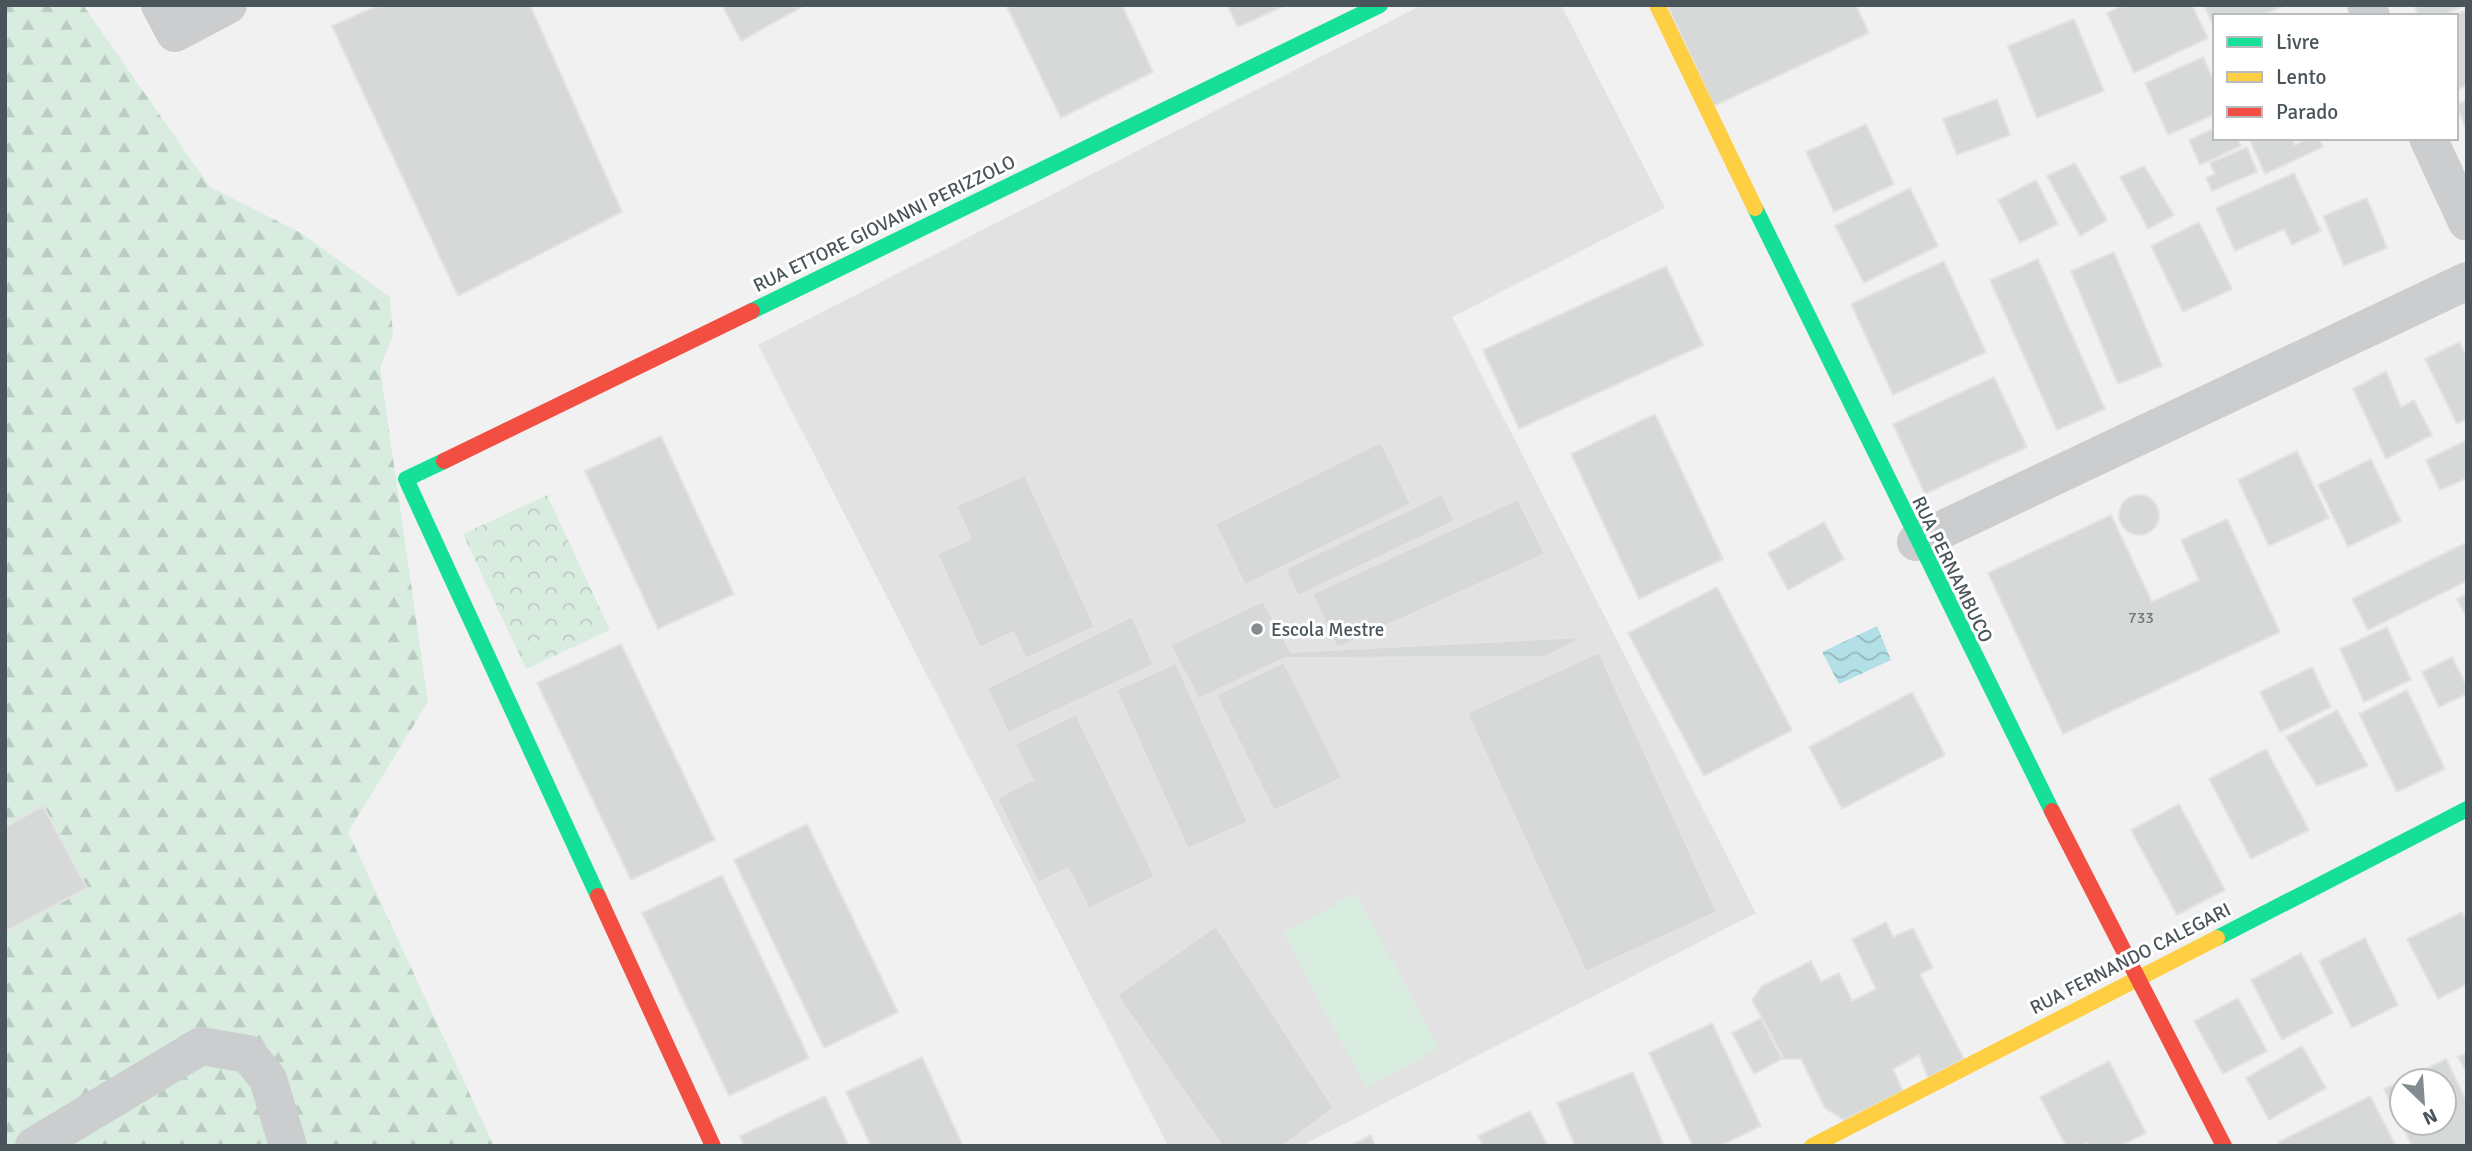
<svg xmlns="http://www.w3.org/2000/svg" width="2472" height="1151" font-family="Signika,sans-serif">
  <style>
    .education { fill: #e3e2e3 }
    .forest { fill: url(#forest-firs) }
    .park { fill: url(#park-crowns) }
    .garden { fill: #d8eddf }
    .water { fill: url(#water-waves) }
    .building { fill: #d7d9d9; stroke: #e3e3e4; stroke-width: 2; fill-rule: evenodd }
    .lines { fill: none; stroke-linecap: round; stroke-linejoin: round }
    .street { stroke: #cbcdcf; stroke-width: 38 }
    .fast { stroke: #16e098; stroke-width: 16 }
    .slow { stroke: #ffcf43; stroke-width: 16 }
    .jam { stroke: #f24e42; stroke-width: 16 }
    .poi-dot { fill: #848c90; stroke: #fff; stroke-width: 2.5 }
    .labels { text-anchor: middle; stroke-width: 6; stroke-linejoin: round; paint-order: stroke }
    .number-label { font-size: 16px; fill: #6f777c }
    .street-label { font-size: 19px; fill: #4a555b; stroke: #fff }
    .poi-label { font-size: 19px; fill: #4a555b; stroke: #fff; text-anchor: start }
  </style>
  <defs>
    <pattern id="forest-firs" width="22" height="20" patternUnits="userSpaceOnUse" patternTransform="scale(1.75)"><rect width="22" height="20" fill="#d8eddf"/><path d="M5 1l3.5 6h-7zM16 11l3.5 6h-7z" fill="#bbcdc2"/></pattern>
    <pattern id="park-crowns" width="20" height="18" patternUnits="userSpaceOnUse" patternTransform="scale(1.75)"><rect width="20" height="18" fill="#d8eddf"/><path d="M2 6a3 3 0 1 1 6 0M12 15a3 3 0 1 1 6 0" fill="none" stroke="#bbcdc2"/></pattern>
    <pattern id="water-waves" width="16" height="10" patternUnits="userSpaceOnUse" patternTransform="scale(1.75)"><rect width="16" height="10" fill="#b2e0e6"/><path d="M0 5q4-4 8 0t8 0" fill="none" stroke="#93b8bd"/></pattern>
  </defs>
  <rect width="100%" height="100%" fill="#f1f1f1"/>
  <path class="education" d="M 1422,5 L 1561,5 L 1665,208 L 1452,317 L 1756,913 L 1301,1146 L 1168,1146 L 758,345 Z"/>
  <path class="forest" d="M 5,5 L 83,5 L 210,187 L 301,233 L 390,297 L 393,335 L 380,368 L 428,702 L 348,832 L 494,1146 L 5,1146 Z"/>
  <path class="park" d="M 547,495 L 610,630 L 526,669 L 463,534 Z"/>
  <path class="garden" d="M 1356,893 L 1439,1048 L 1366,1088 L 1283,933 Z"/>
  <path class="water" d="M 1877,626 L 1891,660 L 1839,684 L 1822,652 Z"/>
  <path class="building" d="M 379,5 L 530,5 L 622,212 L 458,296 L 332,26 Z
    M 722,5 L 805,5 L 741,41 Z
    M 1006,5 L 1122,5 L 1153,72 L 1061,118 Z
    M 1227,5 L 1286,5 L 1238,27 Z
    M 1667,5 L 1856,5 L 1869,33 L 1714,106 Z
    M 2123,5 L 2192,5 L 2208,38 L 2134,73 L 2107,13 Z
    M 2204,5 L 2285,5 L 2261,16 L 2215,16 L 2215,29 Z
    M 2414,5 L 2464,5 L 2442,16 L 2419,16 Z
    M 2467,10 L 2467,85 L 2456,90 L 2456,16 L 2454,16 Z
    M 2074,19 L 2104,91 L 2037,118 L 2008,46 Z
    M 2203,57 L 2215,83 L 2215,114 L 2168,135 L 2145,83 Z
    M 1997,99 L 2010,135 L 1957,155 L 1943,119 Z
    M 2467,100 L 2467,130 L 2456,107 L 2456,104 Z
    M 1866,124 L 1894,184 L 1834,212 L 1806,152 Z
    M 2215,128 L 2215,138 L 2237,138 L 2241,146 L 2200,165 L 2189,140 Z
    M 2249,138 L 2292,138 L 2295,145 L 2310,138 L 2319,138 L 2323,147 L 2265,174 Z
    M 2247,147 L 2257,172 L 2212,191 L 2206,178 L 2215,174 L 2210,163 Z
    M 2075,163 L 2107,220 L 2080,236 L 2047,176 Z
    M 2144,166 L 2174,215 L 2148,229 L 2120,177 Z
    M 2294,173 L 2321,231 L 2292,245 L 2284,229 L 2235,251 L 2216,208 Z
    M 2036,180 L 2058,224 L 2020,243 L 1998,200 Z
    M 1910,188 L 1938,246 L 1864,283 L 1835,226 Z
    M 2367,198 L 2387,248 L 2344,266 L 2323,216 Z
    M 2199,222 L 2232,289 L 2183,312 L 2151,246 Z
    M 2114,252 L 2162,366 L 2118,384 L 2071,271 Z
    M 2038,259 L 2105,409 L 2057,430 L 1990,280 Z
    M 1944,261 L 1986,352 L 1893,395 L 1851,304 Z
    M 1666,266 L 1703,345 L 1519,429 L 1483,350 Z
    M 2459,342 L 2467,357 L 2467,419 L 2457,424 L 2425,359 Z
    M 2386,371 L 2401,407 L 2414,400 L 2432,435 L 2386,459 L 2353,389 Z
    M 1994,377 L 2027,447 L 1925,494 L 1893,424 Z
    M 1655,414 L 1723,559 L 1639,599 L 1571,454 Z
    M 661,436 L 734,594 L 658,629 L 585,471 Z
    M 2467,440 L 2467,478 L 2440,490 L 2426,460 Z
    M 1381,442 L 1411,504 L 1245,585 L 1215,524 Z
    M 2297,451 L 2329,518 L 2269,546 L 2238,480 Z
    M 2371,459 L 2401,521 L 2348,547 L 2318,485 Z
    M 1025,475 L 1095,627 L 1026,659 L 1013,632 L 980,648 L 937,554 L 971,539 L 956,506 Z
    M 1442,494 L 1455,521 L 1298,596 L 1285,569 Z
    M2119 515a20 20 0 1 1 40 0a20 20 0 1 1-40 0Z
    M 1518,499 L 1545,554 L 1337,648 L 1312,594 Z
    M 2111,515 L 2152,602 L 2199,580 L 2181,540 L 2227,519 L 2280,632 L 2063,734 L 1988,573 Z
    M 1824,522 L 1844,559 L 1788,590 L 1768,553 Z
    M 2467,542 L 2467,581 L 2368,630 L 2352,599 Z
    M 1717,587 L 1792,730 L 1704,776 L 1628,633 Z
    M 2467,594 L 2467,618 L 2457,599 Z
    M 1263,601 L 1291,652 L 1583,637 L 1546,657 L 1285,658 L 1199,699 L 1170,645 Z
    M 1132,616 L 1154,665 L 1008,733 L 987,688 Z
    M 2387,627 L 2411,680 L 2364,702 L 2340,649 Z
    M 621,644 L 715,840 L 631,880 L 537,683 Z
    M 1599,652 L 1717,912 L 1586,972 L 1467,713 Z
    M 2452,657 L 2467,687 L 2467,694 L 2439,707 L 2422,672 Z
    M 1284,662 L 1342,778 L 1274,811 L 1216,695 Z
    M 1176,663 L 1248,822 L 1188,849 L 1116,690 Z
    M 2312,667 L 2331,707 L 2280,732 L 2260,692 Z
    M 2407,690 L 2445,769 L 2397,792 L 2359,714 Z
    M 1912,692 L 1945,755 L 1842,809 L 1809,747 Z
    M 2337,710 L 2368,766 L 2317,786 L 2286,737 Z
    M 1076,714 L 1155,877 L 1089,909 L 1068,868 L 1038,883 L 997,798 L 1033,780 L 1015,744 Z
    M 2266,749 L 2309,830 L 2251,859 L 2209,779 Z
    M 2179,804 L 2225,890 L 2177,915 L 2131,830 Z
    M 43,806 L 87,888 L 5,932 L 5,827 Z
    M 807,824 L 898,1012 L 824,1048 L 734,860 Z
    M 722,875 L 809,1058 L 729,1096 L 642,913 Z
    M 2462,912 L 2467,922 L 2467,984 L 2438,999 L 2407,939 Z
    M 1886,922 L 1893,937 L 1913,928 L 1933,968 L 1920,974 L 1964,1059 L 1928,1078 L 1919,1055 L 1893,1069 L 1903,1091 L 1844,1120 L 1825,1108 L 1801,1059 L 1784,1059 L 1752,1000 L 1762,986 L 1811,961 L 1821,982 L 1839,973 L 1852,1001 L 1876,989 L 1852,939 Z
    M 1216,926 L 1334,1108 L 1283,1146 L 1222,1146 L 1117,995 Z
    M 2365,938 L 2398,1005 L 2352,1028 L 2319,961 Z
    M 2301,953 L 2333,1013 L 2282,1040 L 2251,980 Z
    M 2238,998 L 2267,1051 L 2223,1074 L 2194,1021 Z
    M 1761,1018 L 1782,1059 L 1754,1074 L 1732,1033 Z
    M 1712,1023 L 1761,1126 L 1720,1146 L 1693,1146 L 1649,1053 Z
    M 2302,1046 L 2326,1088 L 2269,1120 L 2246,1078 Z
    M 2467,1053 L 2467,1074 L 2458,1057 Z
    M 922,1057 L 963,1146 L 871,1146 L 846,1092 Z
    M 2446,1059 L 2467,1102 L 2467,1143 L 2461,1146 L 2412,1146 L 2384,1089 ZM 2402,1081 L 2444,1081 L 2444,1123 L 2402,1123 Z
    M 2109,1061 L 2146,1133 L 2120,1146 L 2088,1146 L 2087,1143 L 2082,1146 L 2066,1146 L 2040,1097 Z
    M 1633,1072 L 1664,1146 L 1575,1146 L 1557,1103 Z
    M 825,1096 L 849,1146 L 744,1146 L 740,1136 Z
    M 2370,1096 L 2396,1146 L 2280,1146 L 2278,1142 Z
    M 1530,1111 L 1548,1146 L 1483,1146 L 1478,1136 Z
    M 1371,1135 L 1375,1146 L 1350,1146 Z"/>
  <g class="lines">
    <path class="street" d="M 160,5 L 175,33 L 228,5
      M 2366,5 L 2371,16
      M 2428,138 L 2467,222
      M 1916,542 L 2467,281
      M 34,1146 L 201,1046 L 248,1054 L 268,1079 L 288,1146"/>
    <path class="fast" d="M 1755,208 L 2052,811
      M 752,311 L 1380,5
      M 444,461 L 406,479 L 598,896
      M 2217,938 L 2467,809"/>
    <path class="slow" d="M 1657,5 L 1755,208
      M 1812,1146 L 2217,938"/>
    <path class="jam" d="M 444,461 L 752,311
      M 2052,811 L 2224,1146
      M 598,896 L 713,1146"/>
  </g>
  <circle class="poi-dot" cx="1257" cy="629" r="7"/>
  <g class="labels">
    <g class="number-label">
      <text x="2141" y="623">733</text>
    </g>
    <g class="street-label">
      <text transform="translate(884 223) rotate(-26)" y="7">RUA ETTORE GIOVANNI PERIZZOLO</text>
      <text transform="translate(1953 569) rotate(64)" y="7">RUA PERNAMBUCO</text>
      <text transform="translate(2130 958) rotate(-27)" y="7">RUA FERNANDO CALEGARI</text>
    </g>
    <g class="poi-label">
      <text x="1271" y="636">Escola Mestre</text>
    </g>
  </g>
  <rect width="2472" height="1151" fill="none" stroke="#4a555b" stroke-width="14"/>
  <rect x="2213" y="14" width="245" height="126" fill="#ffffff" stroke="#b7bbbd" stroke-width="2"/>
  <rect x="2227" y="37" width="35" height="10" fill="#16e098" stroke="#b7bbbd" stroke-width="2"/>
  <text x="2276" y="49" font-size="21" fill="#4a555b">Livre</text>
  <rect x="2227" y="72" width="35" height="10" fill="#ffcf43" stroke="#b7bbbd" stroke-width="2"/>
  <text x="2276" y="84" font-size="21" fill="#4a555b">Lento</text>
  <rect x="2227" y="107" width="35" height="10" fill="#f24e42" stroke="#b7bbbd" stroke-width="2"/>
  <text x="2276" y="119" font-size="21" fill="#4a555b">Parado</text>
  <g transform="translate(2423 1102) rotate(155)"><circle r="33" fill="#ffffff" stroke="#b7bbbd" stroke-width="2"/>
  <path d="M0-5L12 26L0 18L-12 26Z" fill="#848c90"/>
  <text y="-10" font-size="19" font-weight="bold" text-anchor="middle" fill="#4a555b">N</text>
  </g>
</svg>
